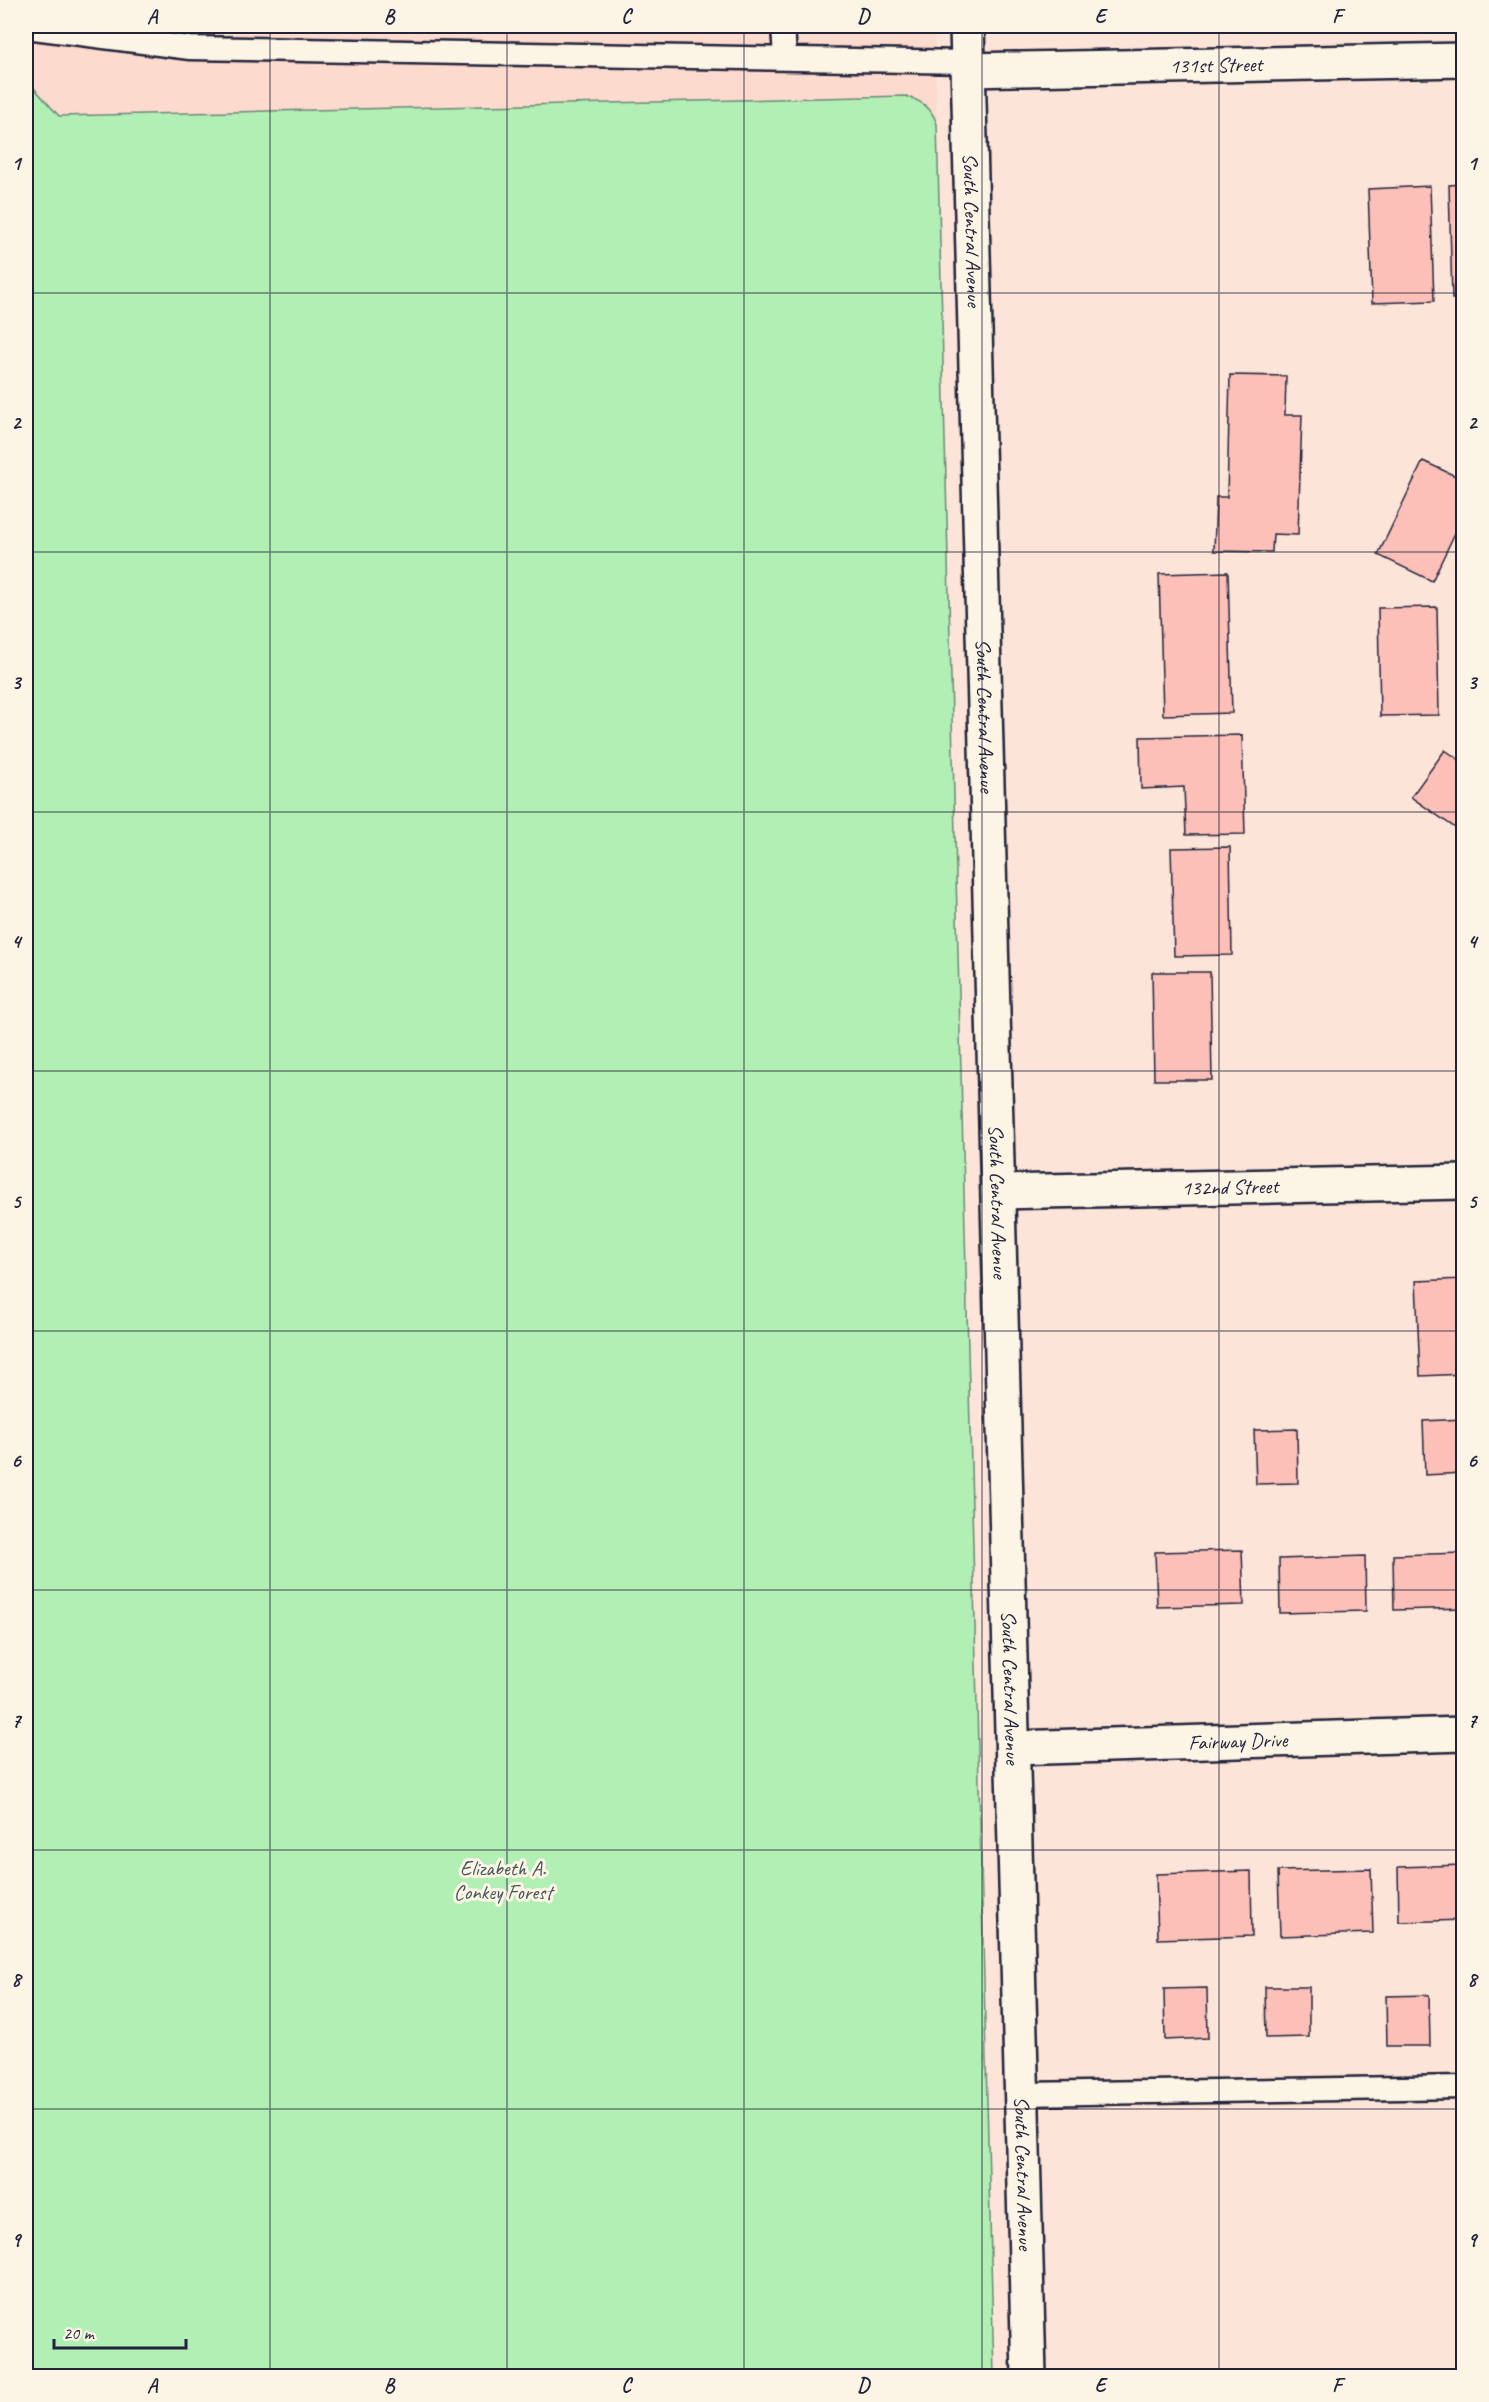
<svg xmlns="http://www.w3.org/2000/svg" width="1489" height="2402" font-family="Caveat,sans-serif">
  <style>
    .built { fill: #fcdace }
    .green { fill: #b1efb5; stroke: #6a8878; stroke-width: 1.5 }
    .building { fill: #fcc0b8; stroke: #22223b; stroke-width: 1.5 }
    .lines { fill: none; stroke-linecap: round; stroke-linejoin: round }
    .service-casing { stroke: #22223b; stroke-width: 27 }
    .minor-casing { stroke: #22223b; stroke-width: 38 }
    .tertiary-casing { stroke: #22223b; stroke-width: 38 }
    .service { stroke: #fcf5e5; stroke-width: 22 }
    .minor { stroke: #fcf5e5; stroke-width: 33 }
    .tertiary { stroke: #fcf5e5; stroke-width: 33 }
    .grid { fill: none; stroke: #22223b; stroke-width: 1.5; stroke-opacity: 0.55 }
    .labels { text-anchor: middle; stroke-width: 6; stroke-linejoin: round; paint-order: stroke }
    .street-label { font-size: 21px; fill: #22223b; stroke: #fcf5e5 }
    .park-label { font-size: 21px; fill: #46555a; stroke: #fcf5e5 }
    .neatline { fill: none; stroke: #22223b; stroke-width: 2 }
    .grid-label { font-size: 20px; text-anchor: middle; font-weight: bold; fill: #22223b }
  </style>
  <rect width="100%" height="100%" fill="#fce5d8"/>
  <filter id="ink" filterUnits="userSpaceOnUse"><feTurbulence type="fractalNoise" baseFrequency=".0167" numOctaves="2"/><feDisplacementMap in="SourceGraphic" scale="12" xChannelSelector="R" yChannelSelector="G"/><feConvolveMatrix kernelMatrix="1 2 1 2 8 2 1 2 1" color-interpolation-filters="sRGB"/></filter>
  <g filter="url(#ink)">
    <path class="built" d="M 26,26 L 934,26 L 937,124 L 932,110 L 906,96 L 59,116 L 26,79 Z"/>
    <path class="green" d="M 26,79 L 59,116 L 906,96 C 923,102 931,107 937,124 L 994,2376 L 26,2376 Z"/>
    <path class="building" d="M 1464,184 L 1464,298 L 1452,299 L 1449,185 Z
      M 1430,186 L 1434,301 L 1372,303 L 1368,189 Z
      M 1230,375 L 1286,376 L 1285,415 L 1302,415 L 1298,535 L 1273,534 L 1272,552 L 1214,551 L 1216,497 L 1227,497 Z
      M 1423,461 L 1464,480 L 1464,538 L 1455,533 L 1432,581 L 1378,555 Z
      M 1228,572 L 1232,713 L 1163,715 L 1159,574 Z
      M 1437,607 L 1439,715 L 1380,716 L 1378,608 Z
      M 1242,735 L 1245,834 L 1186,835 L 1184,787 L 1141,789 L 1140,737 Z
      M 1445,750 L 1464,763 L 1464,834 L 1411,797 Z
      M 1230,847 L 1232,955 L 1174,956 L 1171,848 Z
      M 1152,972 L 1210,972 L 1212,1080 L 1154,1080 Z
      M 1464,1279 L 1464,1374 L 1420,1376 L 1416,1281 Z
      M 1464,1419 L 1464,1473 L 1425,1475 L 1423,1421 Z
      M 1297,1429 L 1298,1483 L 1256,1484 L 1254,1430 Z
      M 1242,1550 L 1244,1605 L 1157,1607 L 1155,1552 Z
      M 1464,1553 L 1464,1608 L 1394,1610 L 1393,1555 Z
      M 1365,1556 L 1366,1611 L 1280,1613 L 1279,1559 Z
      M 1464,1865 L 1464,1920 L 1399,1922 L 1398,1867 Z
      M 1371,1869 L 1373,1933 L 1280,1936 L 1278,1871 Z
      M 1251,1871 L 1252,1936 L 1158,1939 L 1156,1874 Z
      M 1265,1987 L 1309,1987 L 1309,2037 L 1266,2038 Z
      M 1207,1988 L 1208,2038 L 1165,2040 L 1164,1989 Z
      M 1429,1995 L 1430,2046 L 1387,2046 L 1386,1996 Z"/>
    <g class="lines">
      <g class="service-casing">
        <path id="service" d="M 783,26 L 785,58
          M 26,27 L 190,48 L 968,62
          M 1022,2094 L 1464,2087"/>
      </g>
      <g class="minor-casing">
        <g id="minor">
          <path id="s1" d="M 968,70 L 1464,60"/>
          <path id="s2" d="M 998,1192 L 1464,1182"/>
          <path id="s3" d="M 1013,1748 L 1464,1734"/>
        </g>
      </g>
      <g class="tertiary-casing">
        <g id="tertiary">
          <path id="s4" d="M 967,26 L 1029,2376"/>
        </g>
      </g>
      <use href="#service" class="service"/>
      <use href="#minor" class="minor"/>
      <use href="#tertiary" class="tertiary"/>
    </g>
  </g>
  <path class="grid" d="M 270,26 L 270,2376M 507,26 L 507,2376M 744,26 L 744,2376M 982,26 L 982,2376M 1219,26 L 1219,2376M 26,293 L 1464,293M 26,552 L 1464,552M 26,812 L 1464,812M 26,1071 L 1464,1071M 26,1331 L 1464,1331M 26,1590 L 1464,1590M 26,1850 L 1464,1850M 26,2109 L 1464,2109"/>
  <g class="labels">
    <g class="street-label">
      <text dy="7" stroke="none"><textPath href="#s1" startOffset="248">131st Street</textPath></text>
      <text dy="7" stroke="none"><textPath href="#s4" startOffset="204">South Central Avenue</textPath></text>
      <text dy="7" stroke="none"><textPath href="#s4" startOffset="690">South Central Avenue</textPath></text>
      <text dy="7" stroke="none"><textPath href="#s2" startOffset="232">132nd Street</textPath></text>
      <text dy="7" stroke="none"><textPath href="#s4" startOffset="1176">South Central Avenue</textPath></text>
      <text dy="7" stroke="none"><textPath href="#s4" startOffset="1662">South Central Avenue</textPath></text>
      <text dy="7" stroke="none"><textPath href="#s3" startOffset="225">Fairway Drive</textPath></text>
      <text dy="7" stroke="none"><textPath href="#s4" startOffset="2148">South Central Avenue</textPath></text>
    </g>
    <g class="park-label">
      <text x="503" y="1875">Elizabeth A.<tspan x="503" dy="24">Conkey Forest</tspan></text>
    </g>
  </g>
  <rect width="1489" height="2402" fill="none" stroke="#fcf5e5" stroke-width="66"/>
  <path d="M54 2339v9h132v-9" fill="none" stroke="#22223b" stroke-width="3"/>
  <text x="63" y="2339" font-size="18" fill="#22223b" stroke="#fcf5e5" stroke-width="4.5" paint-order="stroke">20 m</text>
  <rect x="33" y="33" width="1423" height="2336" class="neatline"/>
  <g class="grid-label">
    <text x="152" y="23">A</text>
    <text x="389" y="23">B</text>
    <text x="626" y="23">C</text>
    <text x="863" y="23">D</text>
    <text x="1100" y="23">E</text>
    <text x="1337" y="23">F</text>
    <text x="16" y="170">1</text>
    <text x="1472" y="170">1</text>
    <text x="16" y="429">2</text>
    <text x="1472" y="429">2</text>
    <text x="16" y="689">3</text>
    <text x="1472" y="689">3</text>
    <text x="16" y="948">4</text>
    <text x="1472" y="948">4</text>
    <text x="16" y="1208">5</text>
    <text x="1472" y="1208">5</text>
    <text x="16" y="1467">6</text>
    <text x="1472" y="1467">6</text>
    <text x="16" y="1727">7</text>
    <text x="1472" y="1727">7</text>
    <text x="16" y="1986">8</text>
    <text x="1472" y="1986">8</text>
    <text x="16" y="2246">9</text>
    <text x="1472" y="2246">9</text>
    <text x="152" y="2392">A</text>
    <text x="389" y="2392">B</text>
    <text x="626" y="2392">C</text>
    <text x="863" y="2392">D</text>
    <text x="1100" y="2392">E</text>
    <text x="1337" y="2392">F</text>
  </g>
</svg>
